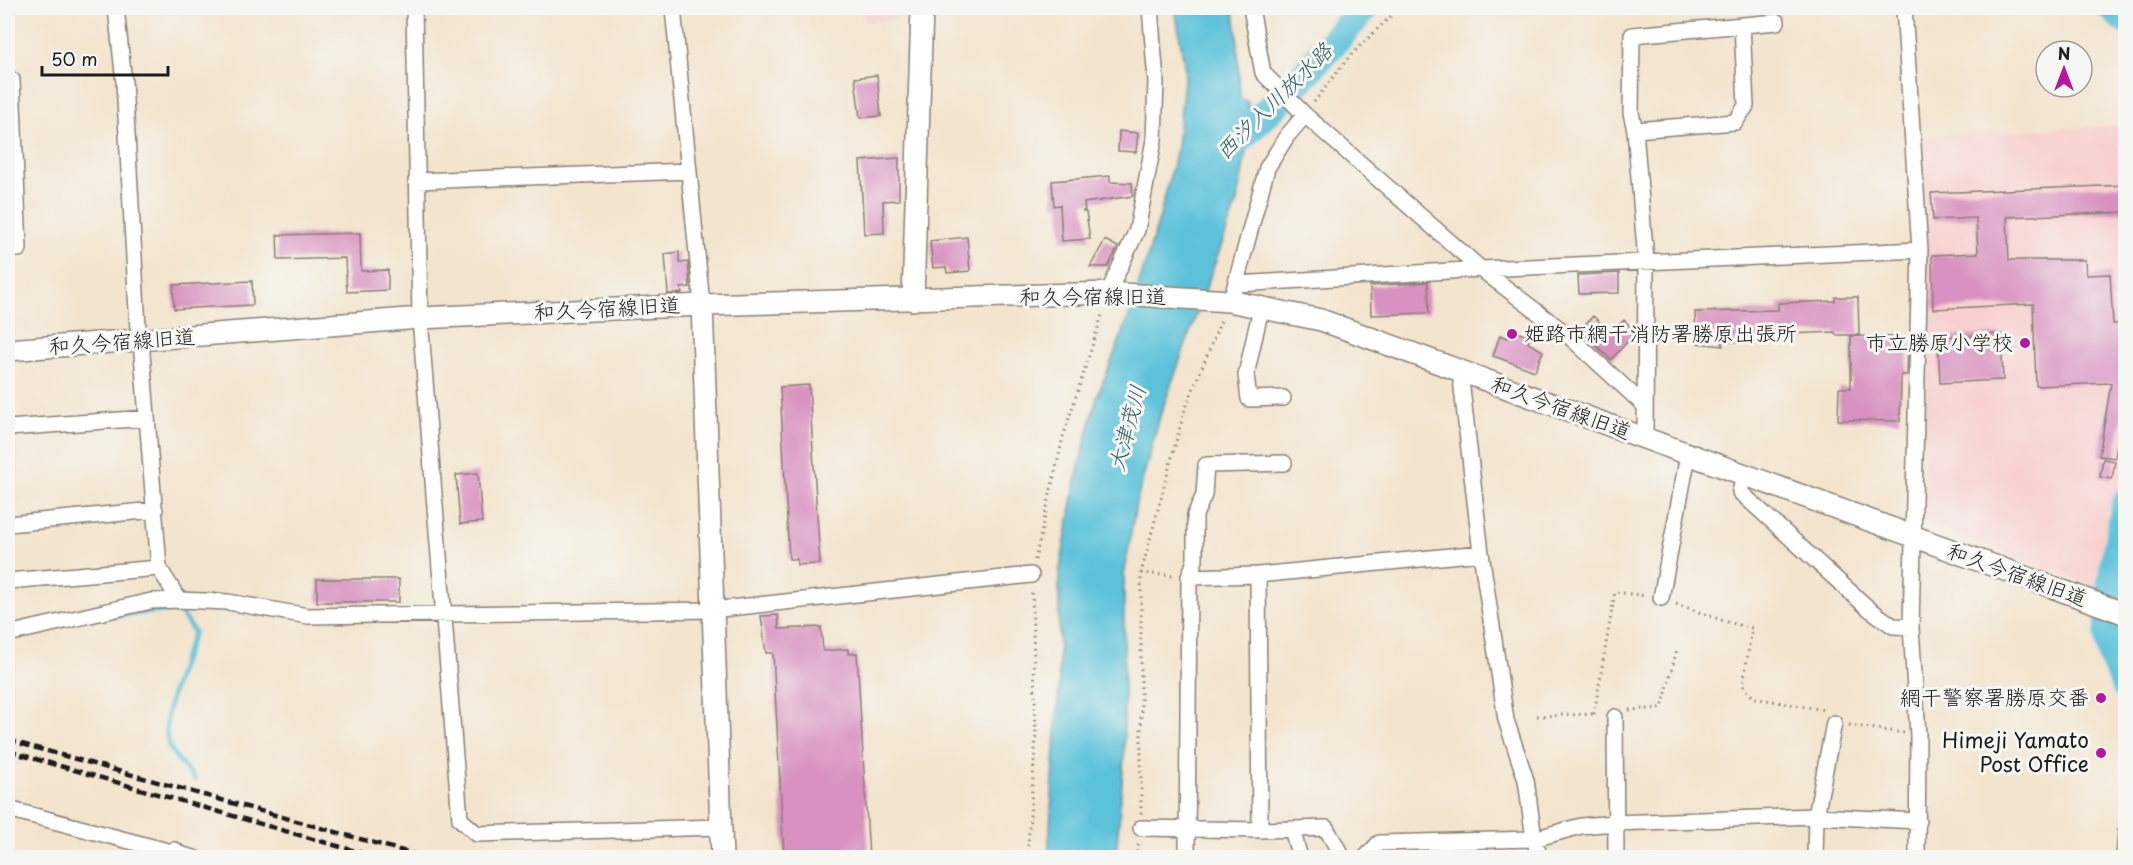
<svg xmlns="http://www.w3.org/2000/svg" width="2133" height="865" font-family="'Playpen Sans','Klee One',sans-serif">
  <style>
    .built { fill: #f7d0cf }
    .water { fill: #5cc2da; stroke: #3c6f7b; stroke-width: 1.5 }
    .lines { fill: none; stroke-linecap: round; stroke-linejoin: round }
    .stream { stroke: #5cc2da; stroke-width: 5 }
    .river { stroke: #5cc2da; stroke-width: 30 }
    .building { fill: #d891c0 }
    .lane-casing { stroke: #888074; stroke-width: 10 }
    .street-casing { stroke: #888074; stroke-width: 18 }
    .secondary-casing { stroke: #888074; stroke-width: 24 }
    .path { stroke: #888074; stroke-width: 3; stroke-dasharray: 1.5 4.5; stroke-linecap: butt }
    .lane { stroke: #fff; stroke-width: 8 }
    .street { stroke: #fff; stroke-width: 15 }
    .secondary { stroke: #fff; stroke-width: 21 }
    .rail { stroke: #1c1c1c; stroke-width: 4.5; stroke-dasharray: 9 4.5; stroke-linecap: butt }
    .poi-dot { fill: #b5179e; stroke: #f6f6f2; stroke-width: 2 }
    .labels { text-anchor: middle; stroke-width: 6; stroke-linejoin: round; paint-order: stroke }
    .street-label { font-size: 21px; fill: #1c1c1c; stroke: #f6f6f2 }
    .poi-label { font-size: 21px; fill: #1c1c1c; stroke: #f6f6f2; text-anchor: end }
    .water-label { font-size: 22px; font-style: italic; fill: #365e68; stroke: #f6f6f2 }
  </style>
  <rect width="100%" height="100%" fill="#f6f6f2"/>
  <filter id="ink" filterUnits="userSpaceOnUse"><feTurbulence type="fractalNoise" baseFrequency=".0167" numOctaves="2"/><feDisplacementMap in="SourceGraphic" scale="12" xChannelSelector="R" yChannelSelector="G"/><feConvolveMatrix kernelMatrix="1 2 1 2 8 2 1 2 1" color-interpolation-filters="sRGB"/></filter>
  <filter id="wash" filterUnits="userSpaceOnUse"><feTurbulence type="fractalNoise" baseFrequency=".008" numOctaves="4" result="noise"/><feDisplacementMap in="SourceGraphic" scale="24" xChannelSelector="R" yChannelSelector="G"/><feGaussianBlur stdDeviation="1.35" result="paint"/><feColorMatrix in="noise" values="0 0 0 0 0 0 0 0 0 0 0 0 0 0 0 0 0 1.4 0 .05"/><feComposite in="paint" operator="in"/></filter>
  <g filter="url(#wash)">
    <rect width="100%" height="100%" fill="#f3e4cd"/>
    <path class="built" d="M 863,8 L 905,8 L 905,17 L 863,23 Z
      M 2125,125 L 2126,477 L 2108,592 L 1924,523 L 1925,209 L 1921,136 Z"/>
    <path class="water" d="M 1175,8 L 1233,8 L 1237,32 L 1240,98 L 1248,102 L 1249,136 L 1237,202 L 1161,413 L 1136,503 L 1124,576 L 1124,757 L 1116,857 L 1048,858 L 1059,684 L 1059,574 L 1077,475 L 1097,397 L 1128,319 L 1160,216 L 1177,147 L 1185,70 Z"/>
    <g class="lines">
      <path class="stream" d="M 117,615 L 179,610 L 194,632 C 184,661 155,721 171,750 C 177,761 188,770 195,780"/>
      <path class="river" d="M 2113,8 L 2126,20
        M 1219,157 L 1292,88 L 1364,8
        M 2126,504 C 2119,544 2101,617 2113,656 C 2116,666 2122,676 2126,686"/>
    </g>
    <g id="blocks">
      <path class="building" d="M 877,75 L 881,116 L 860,118 L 855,78 Z
        M 1119,131 L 1138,133 L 1136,152 L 1118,151 Z
        M 899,158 L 899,200 L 883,201 L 884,233 L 864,234 L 860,161 Z
        M 1110,176 L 1110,182 L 1132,183 L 1133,196 L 1084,203 L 1085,211 L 1082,211 L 1086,212 L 1090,239 L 1062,241 L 1060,205 L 1054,206 L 1052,181 Z
        M 2126,185 L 2126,212 L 2007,217 L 2009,260 L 2085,260 L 2086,275 L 2110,274 L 2113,324 L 2126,323 L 2126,394 L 2115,458 L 2099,456 L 2111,383 L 2036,386 L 2033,304 L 1933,309 L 1932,255 L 1978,253 L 1976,218 L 1933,220 L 1931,193 Z
        M 360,233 L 361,271 L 388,270 L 388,290 L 347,292 L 345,258 L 278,260 L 277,235 Z
        M 967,237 L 970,271 L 947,273 L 946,267 L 933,268 L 930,241 Z
        M 1105,240 L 1118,247 L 1108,267 L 1090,267 Z
        M 679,252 L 679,263 L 688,262 L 690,287 L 681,288 L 682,293 L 668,294 L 665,254 Z
        M 1619,273 L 1619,293 L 1579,294 L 1578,275 Z
        M 252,281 L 253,305 L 174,309 L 173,285 Z
        M 1428,282 L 1429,313 L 1371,315 L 1370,286 Z
        M 1835,297 L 1858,297 L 1859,335 L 1836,335 L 1835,332 L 1762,335 L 1762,341 L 1722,342 L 1723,346 L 1696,343 L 1695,312 L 1778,310 L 1778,303 L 1835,301 Z
        M 1593,316 L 1611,333 L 1624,320 L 1636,332 L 1611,360 L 1580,330 Z
        M 1511,330 L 1530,337 L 1528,343 L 1543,351 L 1535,371 L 1493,356 L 1500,335 L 1508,338 Z
        M 2001,334 L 2003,380 L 1940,383 L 1938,337 Z
        M 1851,336 L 1897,337 L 1897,346 L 1908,347 L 1907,375 L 1901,375 L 1900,421 L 1838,420 L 1839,388 L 1851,388 Z
        M 809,385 L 820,564 L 797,565 L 797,559 L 789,559 L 780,387 Z
        M 2103,459 L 2115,461 L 2112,479 L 2100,477 Z
        M 478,473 L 482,522 L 460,524 L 456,475 Z
        M 317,579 L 399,579 L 399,602 L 317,602 Z
        M 778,615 L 779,629 L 821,627 L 823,651 L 848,649 L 848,654 L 857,653 L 869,858 L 784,858 L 773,653 L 766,653 L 761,616 Z"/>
    </g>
  </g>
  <g filter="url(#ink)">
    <use href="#blocks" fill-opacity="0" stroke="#888074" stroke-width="1.5"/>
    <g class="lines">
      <g class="lane-casing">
        <path id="lane" d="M 1446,841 L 1446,858"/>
      </g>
      <g class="street-casing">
        <path id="street" d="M 414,8 L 420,318 L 460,819 L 477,834 L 720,827
          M 673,8 L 702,305
          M 1251,8 L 1263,73 L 1305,115 L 1481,269 L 1570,337 L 1645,406
          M 1904,8 L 1920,250 L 1911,627 L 1918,735 L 1917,858
          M 8,81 L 12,80 L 19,249 L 8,249
          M 1635,130 L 1735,122 L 1746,106 L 1742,25
          M 416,181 L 689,171
          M 1237,284 L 1481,269 L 1920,250
          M 1108,293 L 1137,230 L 1154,140 L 1156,81 L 1150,8
          M 1233,293 L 1267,168 L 1287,136 L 1305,115
          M 1261,308 L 1246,375 L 1249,399 L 1283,398
          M 1460,371 L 1481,553 L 1506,720 L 1526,780 L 1534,839 L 1540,858
          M 8,428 L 147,418
          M 1645,439 L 1646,261 L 1635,130 L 1631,113 L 1632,35 L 1777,22
          M 1744,476 L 1740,492 L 1868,608 L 1893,626 L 1911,627
          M 8,524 L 155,510
          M 159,568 L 179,600 L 228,602 L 308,616 L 712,610 L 1031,575
          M 1258,575 L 1260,830
          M 1189,577 L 1258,575 L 1481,553
          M 8,581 L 159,568 L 141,341 L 138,328 L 124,82 L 116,8
          M 1661,598 L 1688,455
          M 8,634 L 151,601 L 179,600
          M 1615,717 L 1616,858
          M 8,809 L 194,858
          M 1141,828 L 1260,830 L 1326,828 L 1343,858
          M 1292,829 L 1300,858
          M 1187,858 L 1189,577 L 1195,560 L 1195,515 L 1204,495 L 1206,465 L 1284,463
          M 1365,858 L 1379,843 L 1534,839 L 1581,826 L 1614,823 L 1816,816 L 1918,821
          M 1815,858 L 1816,816 L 1834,723
          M 2124,858 L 2126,832"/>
      </g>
      <g class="secondary-casing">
        <path id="secondary" d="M 913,300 L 922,8
          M 702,305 L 722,858
          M 8,350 L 420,318 L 702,305 L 1108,293 L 1229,301 L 1321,320 L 2126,614
          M 174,853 L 177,858"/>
      </g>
      <path class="path" d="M 1314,102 L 1348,58 L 1399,8
        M 1035,560 L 1063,437 L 1103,312
        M 1141,573 L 1175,576
        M 1676,604 L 1727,622 L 1752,628 L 1743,685 L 1754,698 L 1825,710
        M 1629,710 L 1662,708 L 1677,649
        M 1594,714 L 1615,592 L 1646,596
        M 1537,716 L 1594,714
        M 1849,725 L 1904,733
        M 1141,814 L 1141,573 L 1184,412 L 1222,318
        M 1027,858 L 1036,736 L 1032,590
        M 1136,858 L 1139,841"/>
      <use href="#lane" class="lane"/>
      <use href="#street" class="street"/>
      <use href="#secondary" class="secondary"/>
      <path class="rail" d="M 8,740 L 428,858
        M 8,751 L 379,858"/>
    </g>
  </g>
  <g class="poi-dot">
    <circle cx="1512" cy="334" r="6"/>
    <circle cx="2025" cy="343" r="6"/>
    <circle cx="2101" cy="698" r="6"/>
    <circle cx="2101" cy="753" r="6"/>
  </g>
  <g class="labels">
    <g class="street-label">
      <text x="1093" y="304">和久今宿線旧道</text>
      <text transform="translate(607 309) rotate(-3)" y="7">和久今宿線旧道</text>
      <text transform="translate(122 342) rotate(-4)" y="7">和久今宿線旧道</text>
      <text transform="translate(1561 408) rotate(20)" y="7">和久今宿線旧道</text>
      <text transform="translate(2017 575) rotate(20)" y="7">和久今宿線旧道</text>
    </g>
    <g class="poi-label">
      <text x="1524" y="341" text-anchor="start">姫路市網干消防署勝原出張所</text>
      <text x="2013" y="350">市立勝原小学校</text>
      <text x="2089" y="705">網干警察署勝原交番</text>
      <text x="2089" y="748">Himeji Yamato<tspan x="2089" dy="24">Post Office</tspan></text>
    </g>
    <g class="water-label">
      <text transform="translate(1274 101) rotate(-45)" y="8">西汐入川放水路</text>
      <text transform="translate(1127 428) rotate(-75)" y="8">大津茂川</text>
    </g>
  </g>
  <rect width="2133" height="865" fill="none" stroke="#f6f6f2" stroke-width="30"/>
  <g transform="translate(2064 69)"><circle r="28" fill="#f6f6f2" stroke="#9f9f9c" stroke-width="1.5"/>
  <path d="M0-4.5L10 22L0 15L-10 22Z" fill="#b5179e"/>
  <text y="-9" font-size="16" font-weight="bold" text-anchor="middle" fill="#1c1c1c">N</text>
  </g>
  <path d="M42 66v9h126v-9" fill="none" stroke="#1c1c1c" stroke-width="3"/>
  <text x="51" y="66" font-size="18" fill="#1c1c1c" stroke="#f6f6f2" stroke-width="4.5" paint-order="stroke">50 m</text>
</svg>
